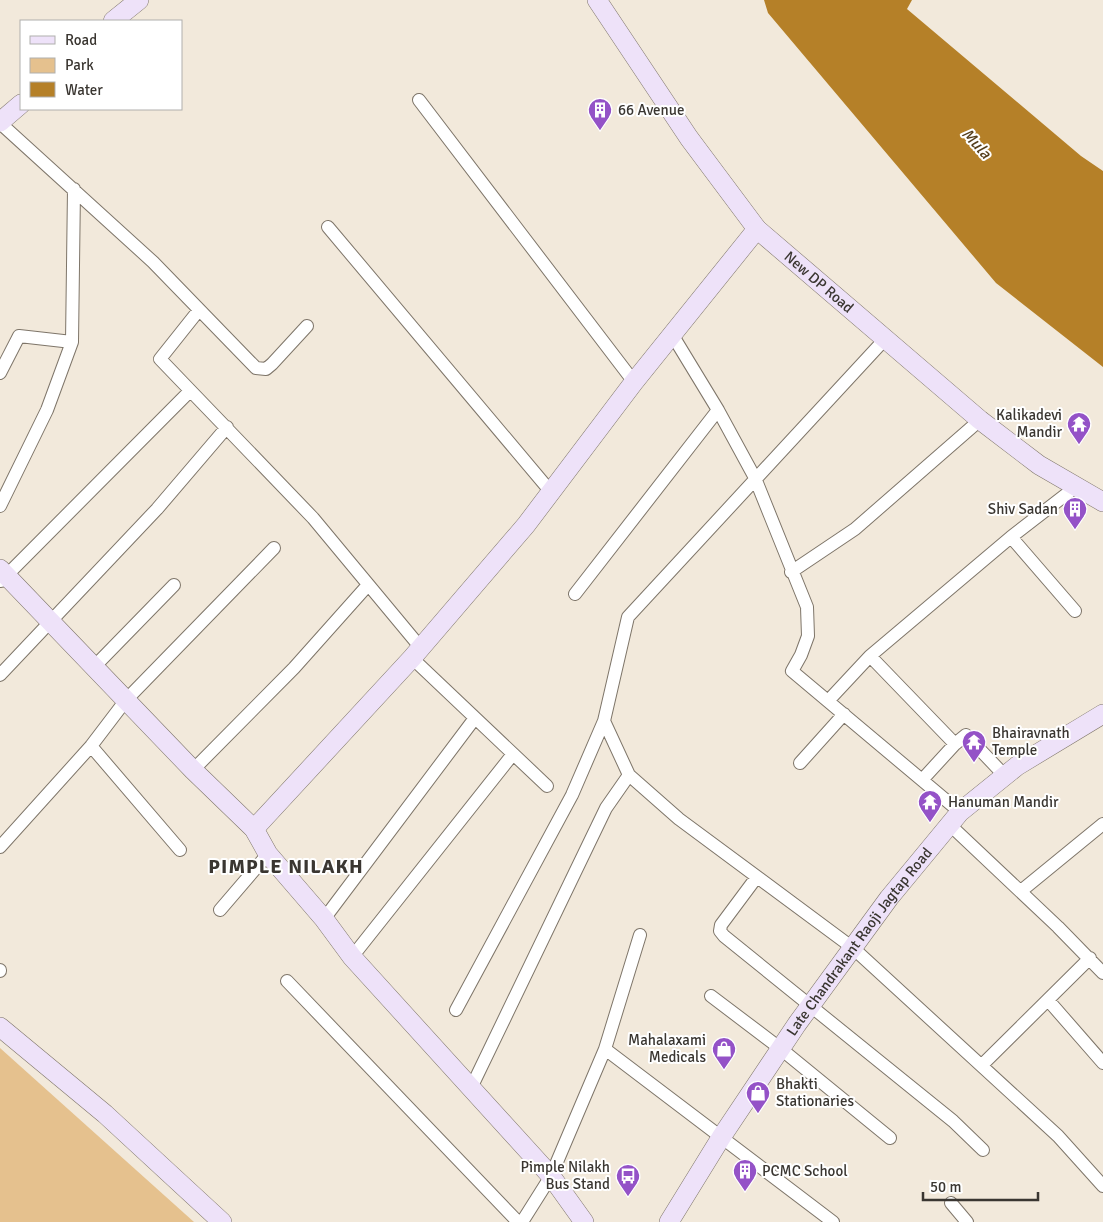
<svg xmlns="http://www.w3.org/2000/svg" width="1103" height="1222" font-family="Signika,sans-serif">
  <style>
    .green { fill: #e5c18e }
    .water { fill: #b58028 }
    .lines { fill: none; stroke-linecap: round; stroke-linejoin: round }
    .street-casing { stroke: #7e7569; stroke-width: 14 }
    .secondary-casing { stroke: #7e7569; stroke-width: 20 }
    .street { stroke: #fff; stroke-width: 12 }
    .secondary { stroke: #eee2f9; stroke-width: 19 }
    .labels { text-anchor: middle; stroke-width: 4; stroke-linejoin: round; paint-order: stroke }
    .poi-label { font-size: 15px; fill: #3a3631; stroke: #fff; text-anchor: start }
    .street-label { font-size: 15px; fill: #3a3631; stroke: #fff }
    .water-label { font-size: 16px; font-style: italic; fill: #543d1a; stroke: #fff }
    .district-label { font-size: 20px; font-weight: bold; letter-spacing: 1px; fill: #3a3631; stroke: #fff }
  </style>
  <rect width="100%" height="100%" fill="#f2e9db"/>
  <path class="green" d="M 0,1048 L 194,1222 L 0,1222 Z"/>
  <path class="water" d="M 764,0 L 912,0 L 907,9 L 1081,156 L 1103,171 L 1103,367 L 996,283 L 768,13 Z"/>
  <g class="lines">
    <g class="street-casing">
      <path id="street" d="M 419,100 L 634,382
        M 0,123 L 153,262 L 256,368 L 266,369 L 272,364 L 307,326
        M 328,227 L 551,492
        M 199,310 L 160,359 L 313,518 L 421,648
        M 673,336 L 718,410 L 755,478 L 807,607 L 808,636 L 801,655 L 792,671 L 960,812
        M 886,338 L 628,617 L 604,721 L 629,775 L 679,819 L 853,948 L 1058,1136 L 1103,1186
        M 0,373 L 19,336 L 72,342
        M 0,506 L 47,410 L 72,342 L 74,189
        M 1011,537 L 1075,611
        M 791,572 L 855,529 L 980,420
        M 1,581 L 190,391
        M 575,594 L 718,410
        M 870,656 L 955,744 L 922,780
        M 412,658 L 547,786
        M 95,666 L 174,585
        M 0,675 L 157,509 L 227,427
        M 828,701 L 870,656 L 1011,537 L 1077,486
        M 955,744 L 966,735 L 1005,776
        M 91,746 L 180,850
        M 800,763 L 844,714
        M 193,770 L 294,668 L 368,585
        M 950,825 L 1058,927 L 1103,973
        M 0,847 L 91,746 L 126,700 L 274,548
        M 756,878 L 721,925 L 720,931 L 724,936 L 953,1121 L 983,1150
        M 1021,891 L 1103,824
        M 220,910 L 268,854
        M 324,919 L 475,718
        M 352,957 L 513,754
        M 0,970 L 0,971
        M 287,981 L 518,1222
        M 711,996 L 781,1049 L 890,1138
        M 1048,1000 L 1103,1063
        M 456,1010 L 572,795 L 604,721
        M 605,1049 L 833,1222
        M 982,1065 L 1090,958
        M 472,1086 L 606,808 L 629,775
        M 951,1203 L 967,1222
        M 522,1222 L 551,1176 L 605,1049 L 640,935"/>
    </g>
    <g class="secondary-casing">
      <g id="secondary">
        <path id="s1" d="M 597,0 L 689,138 L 757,229 L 980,420 L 1039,465 L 1103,502"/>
        <path d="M 113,21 L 139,0"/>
        <path d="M 0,122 L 21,104"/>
        <path d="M 0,569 L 193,770 L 254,829 L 268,854 L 324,919 L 352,957 L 551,1176 L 584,1222"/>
        <path d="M 254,829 L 412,658 L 526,525 L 634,382 L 757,229"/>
        <path d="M 0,1027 L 105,1114 L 222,1222"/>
        <path id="s2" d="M 669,1222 L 722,1136 L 797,1024 L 889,898 L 960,812 L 1017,766 L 1103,714"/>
      </g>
    </g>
    <use href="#street" class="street"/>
    <use href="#secondary" class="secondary"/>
  </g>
  <defs>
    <g id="building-pin" transform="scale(1.25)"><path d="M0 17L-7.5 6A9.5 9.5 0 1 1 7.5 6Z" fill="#9452c7" stroke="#fff"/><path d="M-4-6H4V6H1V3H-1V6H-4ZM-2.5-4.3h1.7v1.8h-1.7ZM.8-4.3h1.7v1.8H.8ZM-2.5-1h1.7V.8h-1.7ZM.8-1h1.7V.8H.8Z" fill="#fff"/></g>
    <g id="temple-pin" transform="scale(1.25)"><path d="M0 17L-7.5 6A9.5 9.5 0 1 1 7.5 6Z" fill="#9452c7" stroke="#fff"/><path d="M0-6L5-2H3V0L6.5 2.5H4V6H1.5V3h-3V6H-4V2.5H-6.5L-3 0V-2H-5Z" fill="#fff"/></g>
    <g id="shop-pin" transform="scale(1.25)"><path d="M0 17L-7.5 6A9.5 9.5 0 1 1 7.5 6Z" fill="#9452c7" stroke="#fff"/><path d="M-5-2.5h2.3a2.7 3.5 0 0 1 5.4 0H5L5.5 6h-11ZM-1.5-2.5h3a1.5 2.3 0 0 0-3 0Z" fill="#fff"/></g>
    <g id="bus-pin" transform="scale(1.25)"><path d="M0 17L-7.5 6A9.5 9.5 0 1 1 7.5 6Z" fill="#9452c7" stroke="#fff"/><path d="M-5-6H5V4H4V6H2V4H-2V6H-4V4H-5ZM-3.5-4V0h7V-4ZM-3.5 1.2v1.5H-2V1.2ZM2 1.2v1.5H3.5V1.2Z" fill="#fff"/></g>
  </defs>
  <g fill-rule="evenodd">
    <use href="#building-pin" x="600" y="110"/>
    <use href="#temple-pin" x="1079" y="424"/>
    <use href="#building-pin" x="1075" y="509"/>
    <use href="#temple-pin" x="974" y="742"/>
    <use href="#temple-pin" x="930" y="802"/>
    <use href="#shop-pin" x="724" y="1049"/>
    <use href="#shop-pin" x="758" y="1093"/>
    <use href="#building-pin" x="745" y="1171"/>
    <use href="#bus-pin" x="628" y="1176"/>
  </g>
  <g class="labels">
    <g class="poi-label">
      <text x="618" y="115">66 Avenue</text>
      <text x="1062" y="420" text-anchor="end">Kalikadevi<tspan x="1062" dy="17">Mandir</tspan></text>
      <text x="1058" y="514" text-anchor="end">Shiv Sadan</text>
      <text x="992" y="738">Bhairavnath<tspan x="992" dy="17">Temple</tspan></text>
      <text x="948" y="807">Hanuman Mandir</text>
      <text x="706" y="1045" text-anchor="end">Mahalaxami<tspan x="706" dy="17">Medicals</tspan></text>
      <text x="776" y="1089">Bhakti<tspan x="776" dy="17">Stationaries</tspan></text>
      <text x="610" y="1172" text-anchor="end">Pimple Nilakh<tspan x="610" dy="17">Bus Stand</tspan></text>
      <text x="762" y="1176">PCMC School</text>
    </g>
    <g class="street-label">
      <text dy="5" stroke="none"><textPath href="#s1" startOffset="361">New DP Road</textPath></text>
      <text dy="5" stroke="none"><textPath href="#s2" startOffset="339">Late Chandrakant Raoji Jagtap Road</textPath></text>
    </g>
    <g class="water-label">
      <text transform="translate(977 143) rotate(48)" y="6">Mula</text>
    </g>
    <g class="district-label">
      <text x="286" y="873">PIMPLE NILAKH</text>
    </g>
  </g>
  <rect x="20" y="20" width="162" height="90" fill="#ffffff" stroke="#b0afad"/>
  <rect x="30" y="36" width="25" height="8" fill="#eee2f9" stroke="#b0afad"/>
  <text x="65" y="45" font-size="15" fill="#3a3631">Road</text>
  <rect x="30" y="58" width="25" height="15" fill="#e5c18e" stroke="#b0afad"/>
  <text x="65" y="70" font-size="15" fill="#3a3631">Park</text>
  <rect x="30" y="82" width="25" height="15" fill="#b58028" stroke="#b0afad"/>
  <text x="65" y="95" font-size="15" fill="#3a3631">Water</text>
  <path d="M923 1192v8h115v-8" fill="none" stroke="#3a3631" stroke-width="2.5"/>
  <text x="930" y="1192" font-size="15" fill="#3a3631" stroke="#ffffff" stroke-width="4" paint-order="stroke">50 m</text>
</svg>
